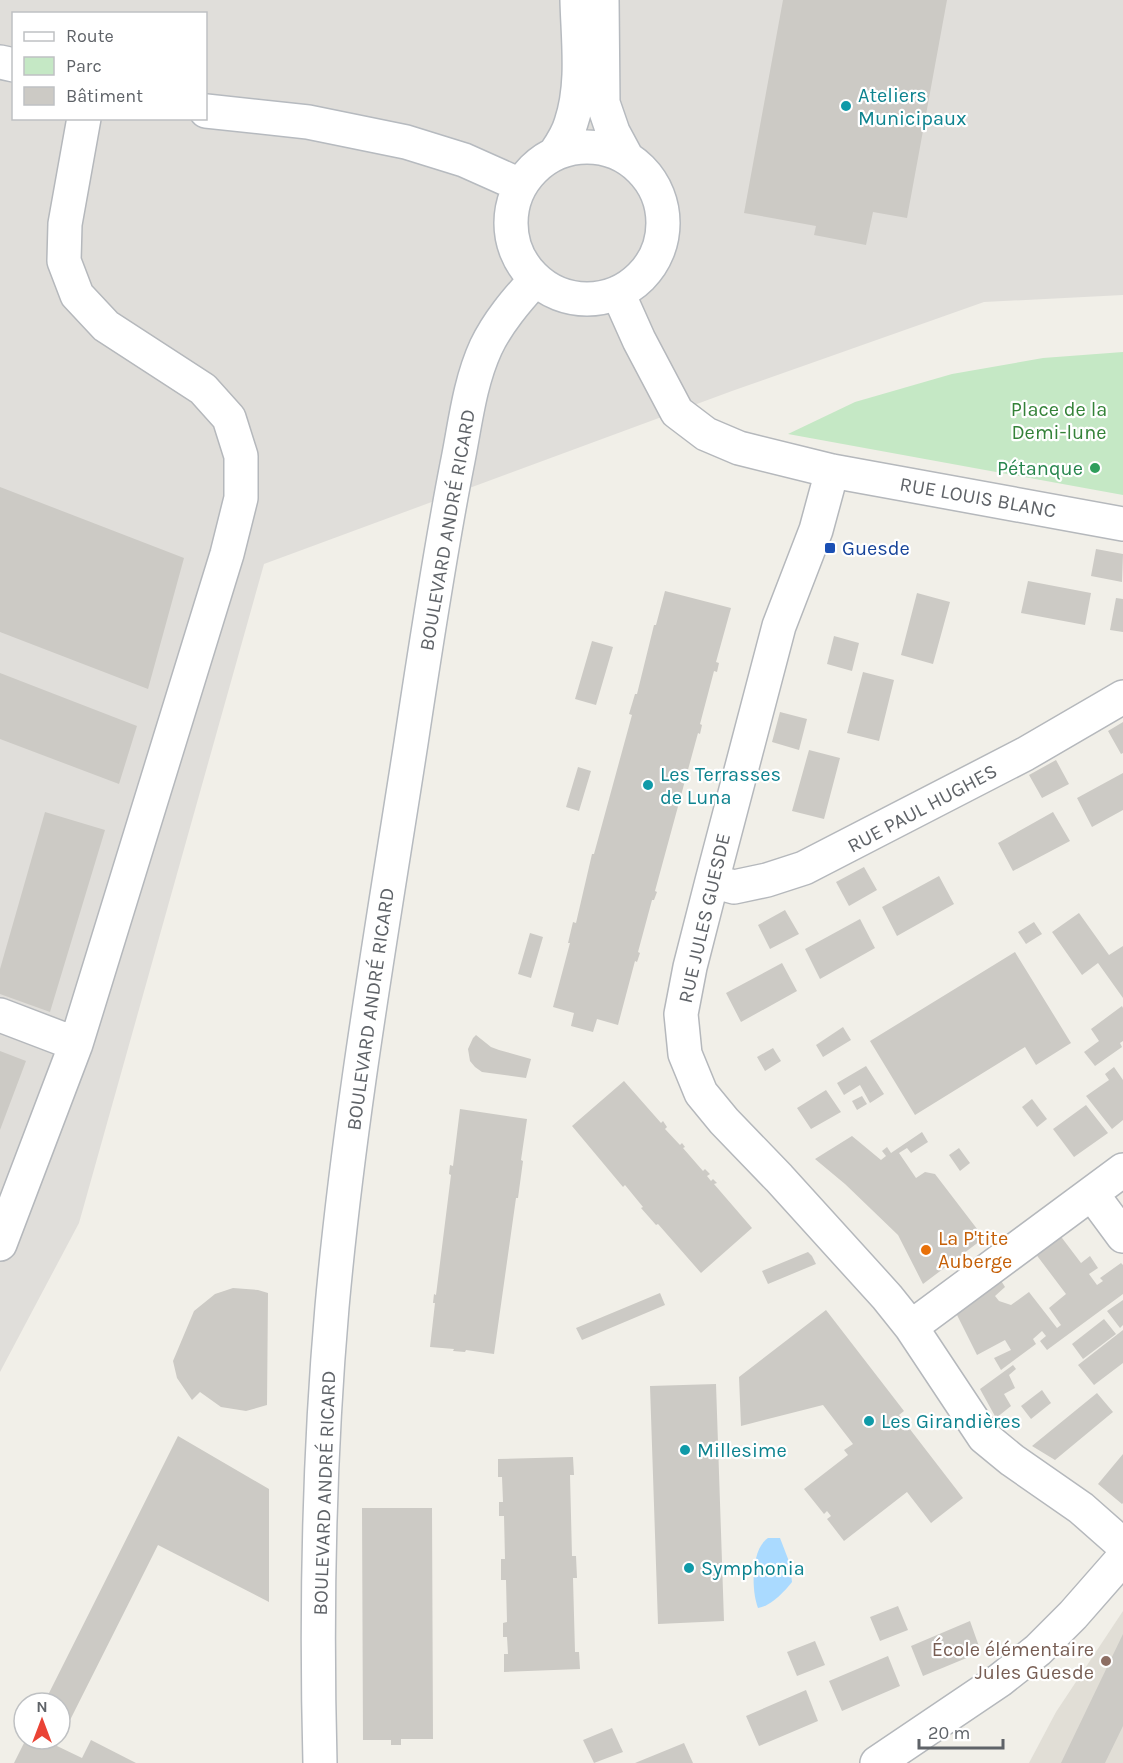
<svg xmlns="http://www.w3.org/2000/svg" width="1123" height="1763" font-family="Karla,sans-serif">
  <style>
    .industrial { fill: #e0deda; fill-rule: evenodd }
    .education { fill: #e1ded6 }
    .green { fill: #c5e8c5 }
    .water { fill: #aadaff }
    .building { fill: #cccac5 }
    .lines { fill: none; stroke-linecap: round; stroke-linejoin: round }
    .street-casing { stroke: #b5b8bc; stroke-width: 36 }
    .secondary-casing { stroke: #b6babf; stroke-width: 36 }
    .street { stroke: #fff; stroke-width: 33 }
    .secondary { stroke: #fff; stroke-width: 33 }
    .culture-dot { fill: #0f9aa8; stroke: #fff; stroke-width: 2 }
    .leisure-dot { fill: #2e9e5b; stroke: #fff; stroke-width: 2 }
    .transit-dot { fill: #1a4fb4; stroke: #fff; stroke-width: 2 }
    .food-dot { fill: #e8710a; stroke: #fff; stroke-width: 2 }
    .education-dot { fill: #8d6e63; stroke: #fff; stroke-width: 2 }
    .labels { text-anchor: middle; stroke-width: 4.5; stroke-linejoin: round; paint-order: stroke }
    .culture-label { font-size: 20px; fill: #0d838f; stroke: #fff; text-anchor: start }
    .park-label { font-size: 20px; fill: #348238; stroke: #fff }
    .leisure-label { font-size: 20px; fill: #27864d; stroke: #fff; text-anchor: end }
    .street-label { font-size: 20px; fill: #5f6368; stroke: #fff }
    .transit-label { font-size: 20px; fill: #164399; stroke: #fff; text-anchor: start }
    .food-label { font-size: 20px; fill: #c56008; stroke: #fff; text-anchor: start }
    .education-label { font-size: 20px; fill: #785e54; stroke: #fff; text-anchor: end }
  </style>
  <rect width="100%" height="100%" fill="#f1efe8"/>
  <path class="industrial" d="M 0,0 L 1123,0 L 1123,295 L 984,302 L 732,391 L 264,564 L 79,1223 L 0,1372 ZM 14,14 L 206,14 L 206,118 L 14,118 Z"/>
  <path class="education" d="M 1123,1611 L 1123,1763 L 1029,1763 L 1056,1712 Z"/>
  <path class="green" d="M 1123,352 L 1123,495 L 788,434 L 855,402 L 952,374 L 1043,358 Z"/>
  <path class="water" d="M 768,1538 L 780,1538 L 790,1564 L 792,1582 C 784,1592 771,1606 758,1608 C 751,1590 751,1549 768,1538 Z"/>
  <path class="building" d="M 783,0 L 947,0 L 907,218 L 873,212 L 866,245 L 814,235 L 816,226 L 744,213 Z
    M 0,487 L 184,558 L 148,689 L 0,632 Z
    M 1096,549 L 1123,554 L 1122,582 L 1091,576 Z
    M 1028,581 L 1091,593 L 1085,625 L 1021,613 Z
    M 665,591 L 731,608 L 716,662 L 719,663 L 717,672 L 714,671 L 700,724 L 702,725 L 700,734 L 698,733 L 655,891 L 657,892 L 654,900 L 652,900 L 638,952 L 640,953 L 637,962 L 635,961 L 618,1025 L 597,1019 L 593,1032 L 571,1026 L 574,1013 L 553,1007 L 570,943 L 568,943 L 573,922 L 576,923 L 592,854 L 594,854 L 632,715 L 629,714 L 635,694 L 637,694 L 654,625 L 656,625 Z
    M 917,593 L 950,602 L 933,664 L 901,655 Z
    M 1116,598 L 1123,599 L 1123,632 L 1110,630 Z
    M 834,636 L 859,643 L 852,671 L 827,664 Z
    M 592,641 L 613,647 L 596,705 L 575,699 Z
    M 863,672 L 894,680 L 879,741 L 847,733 Z
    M 0,673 L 137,726 L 119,784 L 0,739 Z
    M 780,712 L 807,719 L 799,750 L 772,742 Z
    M 1123,722 L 1123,753 L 1121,754 L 1108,731 Z
    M 809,750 L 840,758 L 824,819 L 792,811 Z
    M 1056,760 L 1069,784 L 1042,798 L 1029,775 Z
    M 578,767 L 591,771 L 579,811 L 566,807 Z
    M 1123,773 L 1123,810 L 1092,827 L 1077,798 Z
    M 45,812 L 105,830 L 50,1012 L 0,994 L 0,969 Z
    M 1053,812 L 1070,841 L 1013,871 L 998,843 Z
    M 864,867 L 877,890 L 849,906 L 836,882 Z
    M 939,876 L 954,904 L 897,936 L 882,907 Z
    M 785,910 L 799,934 L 770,949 L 758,925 Z
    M 1079,913 L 1109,955 L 1123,946 L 1123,998 L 1098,963 L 1082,975 L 1052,932 Z
    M 860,919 L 875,948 L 820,979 L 805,949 Z
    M 1034,922 L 1042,934 L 1026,944 L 1018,932 Z
    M 530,933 L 543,937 L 531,978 L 518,974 Z
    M 1015,952 L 1071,1043 L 1036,1065 L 1025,1047 L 915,1115 L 870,1041 Z
    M 782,963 L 797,991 L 741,1022 L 726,993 Z
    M 1122,1006 L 1123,1008 L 1123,1041 L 1120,1043 L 1122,1047 L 1095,1066 L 1084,1052 L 1099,1041 L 1091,1029 Z
    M 843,1027 L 851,1040 L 823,1057 L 816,1045 Z
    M 476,1035 L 491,1047 L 499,1050 L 531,1059 L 526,1078 L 482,1072 L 475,1067 L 470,1061 L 468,1049 L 473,1038 Z
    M 773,1048 L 781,1061 L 765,1071 L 757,1057 Z
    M 0,1051 L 26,1061 L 0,1130 Z
    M 866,1066 L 884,1094 L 870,1103 L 860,1085 L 844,1095 L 837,1083 Z
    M 1114,1067 L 1123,1080 L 1123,1120 L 1112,1129 L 1086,1096 L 1109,1080 L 1105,1074 Z
    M 624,1081 L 661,1123 L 663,1121 L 667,1127 L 665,1129 L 680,1145 L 682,1143 L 685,1147 L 683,1148 L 703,1171 L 705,1169 L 710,1174 L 707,1176 L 711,1181 L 713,1179 L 717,1183 L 714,1184 L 752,1228 L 701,1273 L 658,1224 L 656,1225 L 641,1208 L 643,1207 L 625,1185 L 623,1187 L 572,1126 Z
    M 826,1090 L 841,1112 L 811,1129 L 797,1108 Z
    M 862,1096 L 867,1104 L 857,1110 L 852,1101 Z
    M 1032,1099 L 1047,1119 L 1037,1127 L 1022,1107 Z
    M 1086,1105 L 1108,1133 L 1074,1157 L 1053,1129 Z
    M 460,1109 L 527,1119 L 521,1160 L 523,1161 L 518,1198 L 516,1198 L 494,1354 L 466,1350 L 465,1352 L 453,1351 L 454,1349 L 430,1347 L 435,1303 L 433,1303 L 434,1294 L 436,1295 L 451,1175 L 449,1174 L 450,1165 L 453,1166 Z
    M 922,1132 L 928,1142 L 911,1153 L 907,1148 L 899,1153 L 916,1178 L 925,1172 L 935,1174 L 984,1238 L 923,1284 L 898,1235 L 845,1184 L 815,1159 L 852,1136 L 881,1160 L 886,1156 L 882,1151 L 887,1147 L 891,1153 Z
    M 959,1148 L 970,1163 L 960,1171 L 949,1155 Z
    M 1059,1234 L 1081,1263 L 1090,1256 L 1098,1268 L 1089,1274 L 1097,1285 L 1103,1281 L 1100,1278 L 1121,1263 L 1123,1265 L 1123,1294 L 1047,1350 L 1040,1341 L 1046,1336 L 1042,1331 L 1033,1339 L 1036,1344 L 1001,1370 L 994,1358 L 1011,1350 L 1005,1340 L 977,1355 L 956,1313 L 1000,1279 L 1005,1287 L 995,1296 L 999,1301 L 1011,1305 L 1029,1292 L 1057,1328 L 1061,1325 L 1049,1308 L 1066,1294 L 1035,1253 Z
    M 808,1252 L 812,1256 L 816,1264 L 768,1284 L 762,1271 Z
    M 233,1288 L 258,1290 L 268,1293 L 267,1405 L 246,1411 L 221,1407 L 200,1392 L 192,1400 L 177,1378 L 173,1361 L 194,1311 L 215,1294 Z
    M 660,1293 L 665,1305 L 582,1340 L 576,1328 Z
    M 1123,1300 L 1123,1325 L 1120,1328 L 1107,1311 Z
    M 826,1310 L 904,1411 L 899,1415 L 963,1498 L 931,1523 L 907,1492 L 844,1541 L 827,1519 L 831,1516 L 827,1511 L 824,1514 L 804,1489 L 848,1455 L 844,1450 L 853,1444 L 823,1405 L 741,1426 L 739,1377 Z
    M 1104,1319 L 1116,1334 L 1083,1359 L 1072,1344 Z
    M 1123,1330 L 1123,1363 L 1094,1385 L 1078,1365 Z
    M 1013,1365 L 1016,1369 L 1009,1375 L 1015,1388 L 1004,1394 L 1011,1406 L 996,1418 L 980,1389 Z
    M 716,1384 L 724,1621 L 658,1624 L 650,1386 Z
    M 1042,1390 L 1051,1403 L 1031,1419 L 1021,1406 Z
    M 1097,1393 L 1113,1412 L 1055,1460 L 1032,1446 Z
    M 178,1436 L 269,1489 L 269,1602 L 158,1545 L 57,1746 L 82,1758 L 91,1740 L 136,1763 L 14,1763 L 26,1739 L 60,1739 L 60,1703 L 44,1703 Z
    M 1123,1454 L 1123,1503 L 1122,1504 L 1098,1484 Z
    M 573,1457 L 574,1475 L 570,1475 L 572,1556 L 576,1556 L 577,1578 L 573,1578 L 575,1652 L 579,1652 L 580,1669 L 504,1672 L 504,1654 L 508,1654 L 507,1637 L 503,1637 L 503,1623 L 507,1622 L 506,1580 L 501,1580 L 501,1559 L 505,1559 L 504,1516 L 499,1516 L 499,1502 L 503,1502 L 502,1477 L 498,1477 L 498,1459 Z
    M 362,1508 L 432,1508 L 433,1739 L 401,1739 L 401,1745 L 391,1745 L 391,1740 L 363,1740 Z
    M 898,1606 L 908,1630 L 880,1641 L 870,1617 Z
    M 970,1621 L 981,1652 L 923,1676 L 911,1646 Z
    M 1123,1634 L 1123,1726 L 1105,1763 L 1061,1763 Z
    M 815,1641 L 825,1665 L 797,1676 L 787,1652 Z
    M 888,1656 L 900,1686 L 842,1711 L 829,1681 Z
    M 806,1690 L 818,1721 L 759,1746 L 746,1716 Z
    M 612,1728 L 623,1752 L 594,1763 L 583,1740 Z
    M 684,1743 L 693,1763 L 635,1763 Z"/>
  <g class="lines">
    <g class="street-casing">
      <path id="street" d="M 618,293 L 639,340 L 677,412 L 706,434 L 739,448 L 832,471 L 1123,524
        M 832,471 L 816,530 L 779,626 L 712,881 L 690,967 L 681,1014 L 685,1054 L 701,1093 L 724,1121 L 779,1178 L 887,1297 L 911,1327 L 984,1437 L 1012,1460 L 1081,1508 L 1123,1545
        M 712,881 L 734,887 L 767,880 L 804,868 L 1025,754 L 1123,697
        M 0,1015 L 76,1044
        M 1092,1194 L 1123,1236
        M 0,1244 L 76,1044 L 227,554 L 241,498 L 241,456 L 229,418 L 203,389 L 106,326 L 77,295 L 64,261 L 65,224 L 84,118
        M 911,1327 L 1123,1170
        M 877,1763 L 1000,1680 L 1038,1650 L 1073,1615 L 1123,1558"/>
    </g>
    <g class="secondary-casing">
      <path id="secondary" d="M 602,0 L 603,103 L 613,132 L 627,158
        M 0,62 L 14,65
        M 206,111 L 308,122 L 406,142 L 464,160 L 520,185
        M511 223a76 76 0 1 1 152 0a76 76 0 1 1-152 0Z
        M 556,152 C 562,143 568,134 571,123 C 584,85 578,40 577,0
        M 320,1763 C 316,1613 319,1457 332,1307 C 349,1118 382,930 411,743 C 425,650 439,557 457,465 C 465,426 469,384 486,347 C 498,322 516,301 535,280"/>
    </g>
    <use href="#street" class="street"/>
    <use href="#secondary" class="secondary"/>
  </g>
  <g class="culture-dot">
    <circle cx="846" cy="106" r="6"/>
    <circle cx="648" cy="785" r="6"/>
    <circle cx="869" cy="1421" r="6"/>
    <circle cx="685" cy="1450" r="6"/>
    <circle cx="689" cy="1568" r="6"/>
  </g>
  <circle class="leisure-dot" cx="1095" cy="468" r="6"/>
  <rect class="transit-dot" x="824" y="542" width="12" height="12" rx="3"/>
  <circle class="food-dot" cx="926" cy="1250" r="6"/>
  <circle class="education-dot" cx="1106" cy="1661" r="6"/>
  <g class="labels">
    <g class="culture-label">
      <text x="858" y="102">Ateliers<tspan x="858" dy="23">Municipaux</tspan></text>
      <text x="660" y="781">Les Terrasses<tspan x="660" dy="23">de Luna</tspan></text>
      <text x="881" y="1428">Les Girandières</text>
      <text x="697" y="1457">Millesime</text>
      <text x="701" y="1575">Symphonia</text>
    </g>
    <g class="park-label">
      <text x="1059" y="416">Place de la<tspan x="1059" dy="23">Demi-lune</tspan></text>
    </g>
    <g class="leisure-label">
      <text x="1083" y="475">Pétanque</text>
    </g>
    <g class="street-label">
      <text transform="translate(978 497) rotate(10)" y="7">RUE LOUIS BLANC</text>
      <text transform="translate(447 530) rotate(-80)" y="7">BOULEVARD ANDRÉ RICARD</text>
      <text transform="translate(922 808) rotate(-28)" y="7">RUE PAUL HUGHES</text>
      <text transform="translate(704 918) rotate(-77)" y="7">RUE JULES GUESDE</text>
      <text transform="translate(370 1009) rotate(-82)" y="7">BOULEVARD ANDRÉ RICARD</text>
      <text transform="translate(324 1493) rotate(-88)" y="7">BOULEVARD ANDRÉ RICARD</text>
    </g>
    <g class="transit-label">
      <text x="842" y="555">Guesde</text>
    </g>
    <g class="food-label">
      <text x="938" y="1245">La P'tite<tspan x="938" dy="23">Auberge</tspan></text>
    </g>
    <g class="education-label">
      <text x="1094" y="1656">École élémentaire<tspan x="1094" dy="23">Jules Guesde</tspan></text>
    </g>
  </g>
  <rect x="12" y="12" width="195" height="108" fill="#ffffff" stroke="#bfc1c3" stroke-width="1.5"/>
  <rect x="24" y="32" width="30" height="9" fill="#ffffff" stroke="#bfc1c3" stroke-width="1.5"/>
  <text x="66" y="42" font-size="18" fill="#5f6368">Route</text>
  <rect x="24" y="57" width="30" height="18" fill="#c5e8c5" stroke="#bfc1c3" stroke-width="1.5"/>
  <text x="66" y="72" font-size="18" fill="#5f6368">Parc</text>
  <rect x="24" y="87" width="30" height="18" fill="#cccac5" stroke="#bfc1c3" stroke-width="1.5"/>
  <text x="66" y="102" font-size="18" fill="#5f6368">Bâtiment</text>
  <g transform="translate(42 1721)"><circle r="28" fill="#ffffff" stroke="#bfc1c3" stroke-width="1.5"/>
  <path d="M0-4.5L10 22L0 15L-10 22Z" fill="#ea4335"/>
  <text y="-9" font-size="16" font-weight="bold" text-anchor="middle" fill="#5f6368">N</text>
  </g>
  <path d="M919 1739v9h84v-9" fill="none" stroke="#5f6368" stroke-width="3"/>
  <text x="928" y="1739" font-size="18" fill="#5f6368" stroke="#ffffff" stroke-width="4.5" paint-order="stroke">20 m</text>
</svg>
